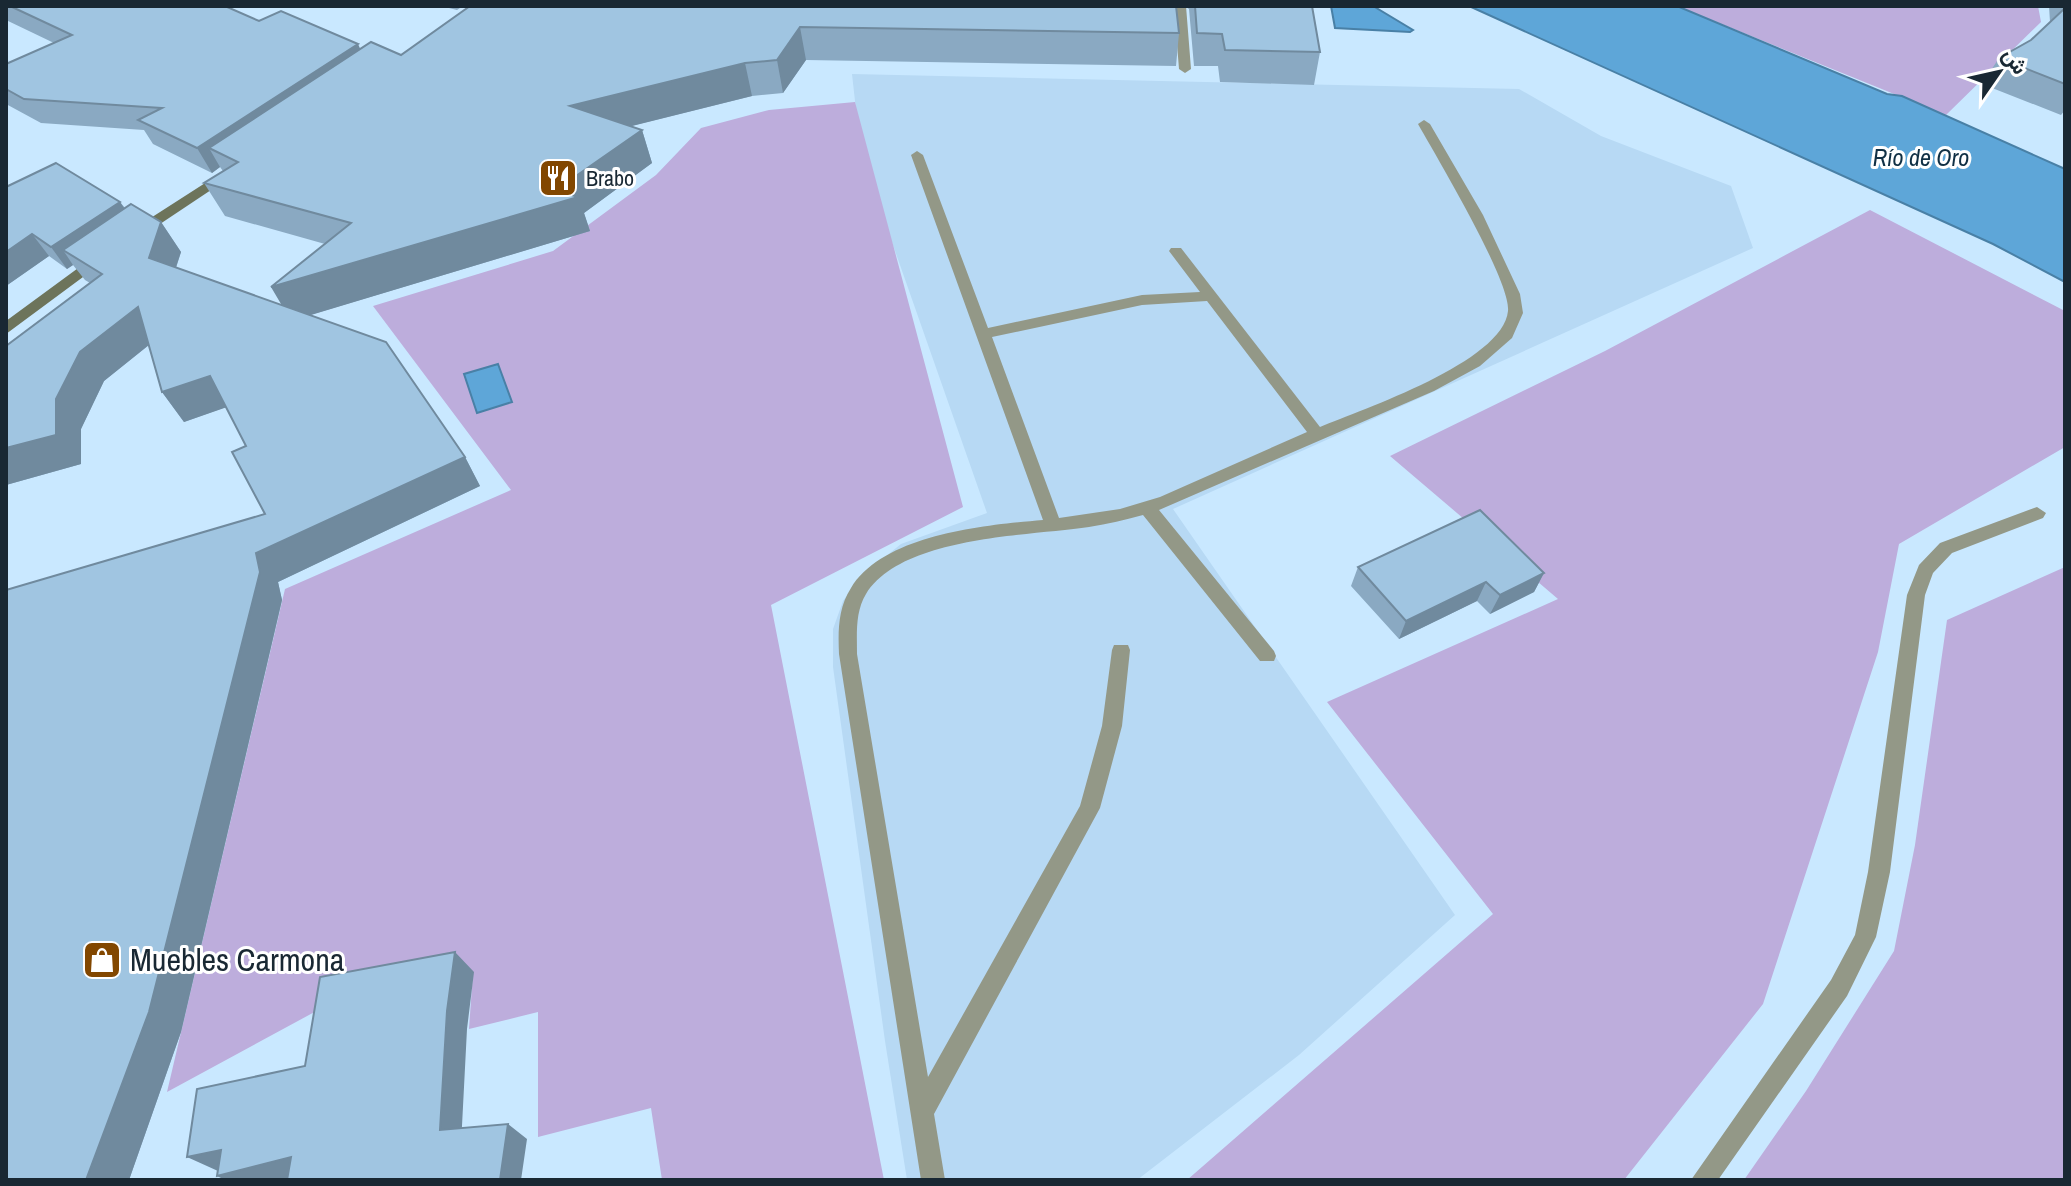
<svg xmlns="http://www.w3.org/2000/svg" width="2071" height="1186" font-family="'Archivo Narrow',Vazirmatn,sans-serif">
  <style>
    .built { fill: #b7d9f4 }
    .green { fill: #bdaddc }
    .water { fill: #5ea6d8; stroke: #4980a6; stroke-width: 2 }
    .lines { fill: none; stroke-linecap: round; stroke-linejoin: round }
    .service { fill: #939887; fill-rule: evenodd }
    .secondary { fill: #6d745b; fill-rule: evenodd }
    .wall { fill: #8aa9c2 }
    .shaded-wall { fill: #708a9e }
    .building { fill: #a0c5e1; stroke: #708a9e; stroke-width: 2 }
    .labels { text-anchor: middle; stroke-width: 6; stroke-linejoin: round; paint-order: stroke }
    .far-poi-label { font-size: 22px; fill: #192833; stroke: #fff; text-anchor: start }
    .far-water-label { font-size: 24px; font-style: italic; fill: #103045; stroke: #fff }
    .near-poi-label { font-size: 32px; fill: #192833; stroke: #fff; text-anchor: start }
  </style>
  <rect width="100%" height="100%" fill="#c9e8ff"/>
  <path class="built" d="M 852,74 L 1519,89 L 1601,136 L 1731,186 L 1753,248 L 1173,509 L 1455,915 L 1299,1055 L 1137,1180 L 907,1180 L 885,1041 L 833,667 L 833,629 L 843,601 L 860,577 L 901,544 L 987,513 L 887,228 L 857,119 Z"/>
  <path class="green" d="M 1677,6 L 2038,6 L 2041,22 L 1946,115 Z
    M 855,102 L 963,507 L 771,605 L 884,1180 L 662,1180 L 651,1108 L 538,1137 L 538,1012 L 469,1029 L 473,972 L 344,996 L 167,1092 L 285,589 L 511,490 L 373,306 L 553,251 L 656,175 L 701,128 L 769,110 Z
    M 1870,210 L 2065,311 L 2065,447 L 1899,544 L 1878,652 L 1763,1004 L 1624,1180 L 1187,1180 L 1493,914 L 1327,702 L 1558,599 L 1390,456 L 1605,351 Z
    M 2065,567 L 2065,1180 L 1744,1180 L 1806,1091 L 1894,951 L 1915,845 L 1947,620 Z"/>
  <path class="water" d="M 1331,6 L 1373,6 L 1413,30 L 1410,32 L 1335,28 Z
    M 1469,6 L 1677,6 L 1887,94 L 1902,96 L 2065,169 L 2065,282 L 1993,244 Z
    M 498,364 L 512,402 L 477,413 L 464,374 Z"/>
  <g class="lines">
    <path class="service" d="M 1174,6 L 1186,6 L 1191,69 L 1185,73 L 1179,69 Z
      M 1424,120 L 1430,124 L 1483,215 L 1520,294 L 1523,313 L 1512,338 L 1480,366 L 1434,391 L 1159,510 L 1274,651 L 1276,656 L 1274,661 L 1260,661 L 1143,515 C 1125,520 1108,524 1089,527 C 1029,536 902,536 866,594 C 855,612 857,634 857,654 L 928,1077 L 1080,806 L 1102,726 L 1112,650 L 1114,645 L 1128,645 L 1130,650 L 1122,726 L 1100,808 L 934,1114 L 945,1180 L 921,1180 L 839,654 C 838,631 838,608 851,588 C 884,534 986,525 1043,520 L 911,155 L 917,151 L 923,155 L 988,328 L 1142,295 L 1200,292 L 1169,251 L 1171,248 L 1181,248 L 1320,427 C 1363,409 1503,362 1508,311 C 1511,281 1436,156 1418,124 ZM 1207,301 L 1307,432 L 1160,497 L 1120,509 L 1059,518 L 992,337 L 1142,305 Z
      M 2037,507 L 2046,513 L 2043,518 L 1952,553 L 1933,573 L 1925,595 L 1890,872 L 1876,937 L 1847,996 L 1718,1180 L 1691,1180 L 1831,980 L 1855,935 L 1868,872 L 1907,595 L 1919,565 L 1940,543 Z"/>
    <path class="secondary" d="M 227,169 L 232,170 L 232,176 L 142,236 L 132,236 L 132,230 Z
      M 100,252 L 106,254 L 106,260 L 6,334 L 6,321 Z"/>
  </g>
  <path class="wall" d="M 6,6 L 225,6 L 259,21 L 361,49 L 401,55 L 470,6 L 1179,33 L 1176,66 L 806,60 L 783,93 L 752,96 L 631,126 L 642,130 L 652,163 L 584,213 L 590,231 L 310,315 L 465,457 L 480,486 L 278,582 L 282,600 L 181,1032 L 129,1180 L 6,1180 L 265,514 L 246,446 L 226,407 L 184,422 L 162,392 L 149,345 L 104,381 L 81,429 L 81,464 L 6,485 L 90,283 L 85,280 L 73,265 L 67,269 L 49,256 L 6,286 L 6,187 L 120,202 L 125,208 L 161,222 L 181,252 L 176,268 L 282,305 L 325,244 L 225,216 L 204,183 L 223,171 L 220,167 L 212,173 L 153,144 L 144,130 L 41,123 L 6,104 L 6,64 L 54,43 L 6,20 Z
    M 441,6 L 463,6 L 457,10 Z
    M 1185,6 L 1312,6 L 1320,52 L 1314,85 L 1220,82 L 1218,66 L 1194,66 L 1189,9 Z
    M 2049,6 L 2065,6 L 2065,110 L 2061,115 L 1982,84 L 1999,58 L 2031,40 L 2050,22 Z
    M 1358,567 L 1544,573 L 1534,592 L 1490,614 L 1477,601 L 1399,639 L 1351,586 Z"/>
  <path class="shaded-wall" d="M 800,27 L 806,60 L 783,93 L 777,60 Z
    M 358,44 L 369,68 L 209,148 L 220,167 L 212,173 L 197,148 Z
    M 745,63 L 752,96 L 580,139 L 570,106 Z
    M 642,130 L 652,163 L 584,213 L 590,231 L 291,321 L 271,287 L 556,190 Z
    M 120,202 L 135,224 L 63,250 L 73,265 L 67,269 L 51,247 Z
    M 161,222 L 181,252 L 169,288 L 149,258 Z
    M 32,234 L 49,256 L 6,286 L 6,252 Z
    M 138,307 L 160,336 L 104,381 L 81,429 L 81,464 L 6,485 L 6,448 L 80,352 Z
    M 210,376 L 230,406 L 184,422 L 162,392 Z
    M 465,457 L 480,486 L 278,582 L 282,600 L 181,1032 L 129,1180 L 86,1180 L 256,553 Z
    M 1544,573 L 1534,592 L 1490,614 L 1500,595 Z
    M 1486,582 L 1477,601 L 1399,639 L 1406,621 Z
    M 455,952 L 474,972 L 467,1029 L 461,1145 L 440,1130 L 447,1011 Z
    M 508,1124 L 527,1139 L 521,1180 L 500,1180 Z
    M 221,1150 L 218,1171 L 187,1157 Z
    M 291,1157 L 318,1171 L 284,1180 L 225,1180 L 217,1176 Z"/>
  <path class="building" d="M 10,6 L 225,6 L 259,21 L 281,11 L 358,44 L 197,148 L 138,120 L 162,108 L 24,99 L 6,89 L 6,64 L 72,35 Z
    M 470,6 L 1176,6 L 1179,33 L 800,27 L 777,60 L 745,63 L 570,106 L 642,130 L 556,190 L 578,197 L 271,287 L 351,223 L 204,183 L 238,162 L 209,148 L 371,42 L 401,55 Z
    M 1195,6 L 1312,6 L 1320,52 L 1225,50 L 1222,34 L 1197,33 Z
    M 2065,8 L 2065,84 L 1999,58 L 2031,40 Z
    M 56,163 L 120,202 L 51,247 L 32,234 L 6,252 L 6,187 Z
    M 131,204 L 161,222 L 149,258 L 386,342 L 465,457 L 256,553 L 260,572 L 149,1012 L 86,1180 L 6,1180 L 6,590 L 265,514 L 232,452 L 246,446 L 210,376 L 162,392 L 138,307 L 80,352 L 56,399 L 56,435 L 6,448 L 6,346 L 102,274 L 63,250 Z
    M 1480,510 L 1544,573 L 1500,595 L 1486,582 L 1406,621 L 1358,567 Z
    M 455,952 L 447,1011 L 440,1130 L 508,1124 L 500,1180 L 287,1180 L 291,1157 L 217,1176 L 221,1150 L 187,1157 L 197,1089 L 305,1066 L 320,977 Z"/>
  <defs>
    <g id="restaurant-square" transform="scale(2)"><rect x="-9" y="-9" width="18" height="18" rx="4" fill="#824700" stroke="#fff"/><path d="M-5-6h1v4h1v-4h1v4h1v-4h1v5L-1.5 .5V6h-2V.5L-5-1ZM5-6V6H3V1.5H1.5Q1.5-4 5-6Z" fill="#fff"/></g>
    <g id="shop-square" transform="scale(2)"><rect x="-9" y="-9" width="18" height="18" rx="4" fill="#824700" stroke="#fff"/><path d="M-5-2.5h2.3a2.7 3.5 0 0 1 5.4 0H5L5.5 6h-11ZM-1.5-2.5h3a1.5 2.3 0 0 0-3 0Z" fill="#fff"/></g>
  </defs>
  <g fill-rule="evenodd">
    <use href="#restaurant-square" x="558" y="178"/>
    <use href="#shop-square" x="102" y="960"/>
  </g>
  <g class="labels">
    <g class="far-poi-label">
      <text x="586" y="186">Brabo</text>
    </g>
    <g class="far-water-label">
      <text x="1921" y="166">Río de Oro</text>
    </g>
    <g class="near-poi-label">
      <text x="130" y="971">Muebles Carmona</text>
    </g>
  </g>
  <rect width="2071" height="1186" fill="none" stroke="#192833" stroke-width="16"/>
  <g transform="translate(1999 72) rotate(56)" stroke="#ffffff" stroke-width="6" paint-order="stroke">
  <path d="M0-6L14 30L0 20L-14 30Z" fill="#192833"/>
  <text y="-12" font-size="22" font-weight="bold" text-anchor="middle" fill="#192833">ش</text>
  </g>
</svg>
